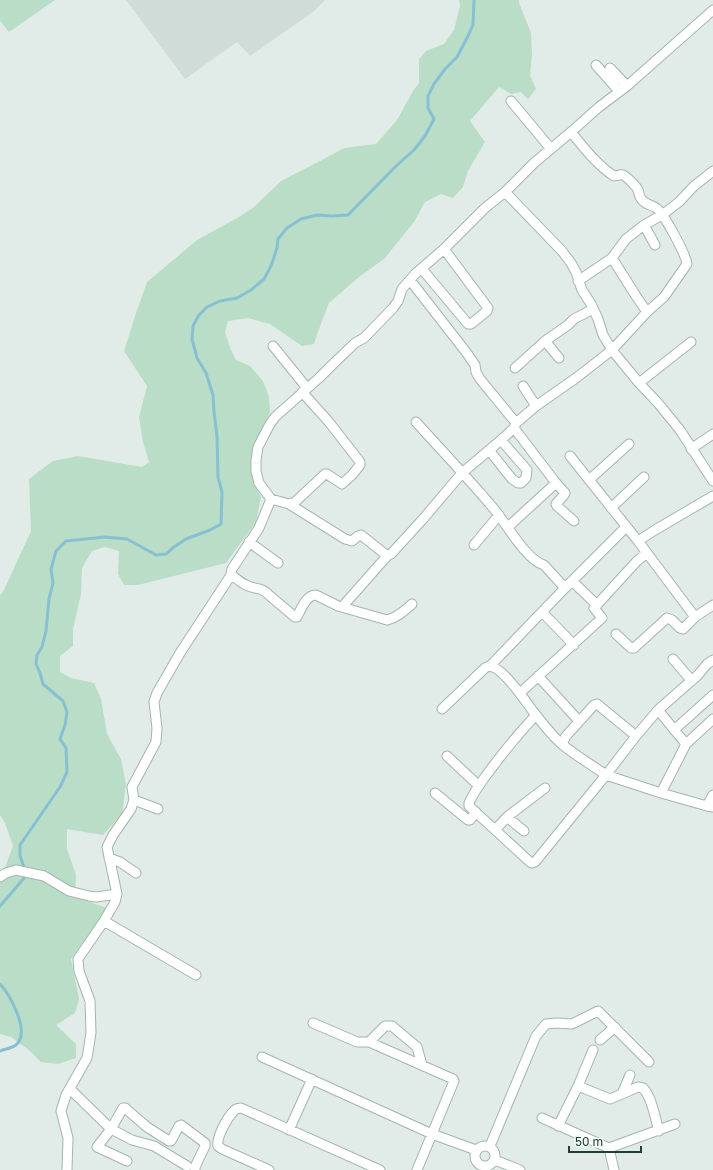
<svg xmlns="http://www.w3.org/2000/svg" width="713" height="1170" font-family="'Golos Text',sans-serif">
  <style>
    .built { fill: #cfdcd7 }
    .green { fill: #b9ddc6 }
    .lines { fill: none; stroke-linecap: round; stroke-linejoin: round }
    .stream { stroke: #87c0d2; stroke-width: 3 }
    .minor-casing { stroke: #a4b4af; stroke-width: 11 }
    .minor { stroke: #fff; stroke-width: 9 }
  </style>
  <rect width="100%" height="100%" fill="#e1ece8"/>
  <path class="built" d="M 126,0 L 325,0 L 313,12 L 250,56 L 237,42 L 185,79 Z"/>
  <path class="green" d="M 0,0 L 55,0 L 9,32 L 0,21 Z
    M 459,0 L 519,0 L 519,3 L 531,33 L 532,55 L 530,75 L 536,89 L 528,99 L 521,92 L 511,94 L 499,87 L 470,121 L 485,142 L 468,171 L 463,187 L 453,198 L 441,194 L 425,202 L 414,222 L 384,259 L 359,277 L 329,303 L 319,329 L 314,344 L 302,346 L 270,324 L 248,318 L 228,321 L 225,332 L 231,350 L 236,360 L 250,366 L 263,381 L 269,397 L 270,412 L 252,450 L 252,477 L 261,497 L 256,522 L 226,563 L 138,585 L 124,585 L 118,574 L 119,551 L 105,547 L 92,551 L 82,568 L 81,594 L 73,629 L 73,646 L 60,656 L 60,672 L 71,678 L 94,683 L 101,699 L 107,734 L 121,759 L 126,784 L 122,814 L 103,835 L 67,829 L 67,849 L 76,875 L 75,897 L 107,908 L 71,959 L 79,999 L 75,1013 L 56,1025 L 76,1044 L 76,1058 L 58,1064 L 41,1062 L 29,1050 L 11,1037 L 0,1034 L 0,881 L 13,846 L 5,823 L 0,815 L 0,595 L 3,592 L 31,531 L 29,479 L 53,461 L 78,456 L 142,467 L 149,462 L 143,442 L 139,417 L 147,386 L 124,351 L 136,313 L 147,282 L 197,240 L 239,217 L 254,207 L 281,181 L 322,160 L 344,148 L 376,144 L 397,120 L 413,91 L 419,83 L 419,59 L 426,51 L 444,44 L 454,30 L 460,6 Z"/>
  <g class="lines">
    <path class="stream" d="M 0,906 L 25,877 L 25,870 L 20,856 L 20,845 L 60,787 L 67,772 L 66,748 L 60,739 L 65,725 L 67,712 L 63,701 L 43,684 L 40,673 L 36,664 L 37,655 L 42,647 L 46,631 L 49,599 L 53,583 L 51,569 L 56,551 L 66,541 L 105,537 L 127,539 L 156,555 L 166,554 L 174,547 L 186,539 L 210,530 L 221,524 L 222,492 L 218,477 L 217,436 L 214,412 L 213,395 L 206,373 L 197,358 L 192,339 L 193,326 L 199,315 L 207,307 L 220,301 L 237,298 L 251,290 L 264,279 L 271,266 L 277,248 L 278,239 L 287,228 L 301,219 L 317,215 L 332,216 L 348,215 L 395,167 L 414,150 L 425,136 L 434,119 L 428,108 L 428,96 L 434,84 L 445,69 L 457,57 L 468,36 L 473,25 L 474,0
      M 0,984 C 10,995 30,1031 17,1044 C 14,1048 5,1049 0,1051"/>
    <g class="minor-casing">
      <path id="minor" d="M 713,10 L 627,86 L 599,107 L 571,132 L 534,163 L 505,192 L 562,251 L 571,263 L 576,272 L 582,290 L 591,304 L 598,319 L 603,335 L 612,350 L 639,383 L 658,403 L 680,430 L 713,481
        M 596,65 L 619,91
        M 610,68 L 627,86
        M 511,101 L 551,149
        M 571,132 C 584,148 597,165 614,176 C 617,176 620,174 623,175 C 626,176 637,187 638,190 C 640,195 638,196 643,201 C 647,205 652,205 656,208 C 664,213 686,255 687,264 L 664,297 L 647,312 L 636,296 L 612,258
        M 644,225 L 655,245
        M 422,269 L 468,324 L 471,324 L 487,311 L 488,308 L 444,249
        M 410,280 L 466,352 L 475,365 L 476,372 L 480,379 L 516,423
        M 578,281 L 612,258 L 626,239 L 644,225 L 662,215 L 679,202 L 694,186 L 713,171
        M 273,346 L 307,388
        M 559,358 L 545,341 L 568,325 L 574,319 L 593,309
        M 515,368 L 545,341
        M 639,383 L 691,342
        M 523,386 L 536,406
        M 416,422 C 442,451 469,479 494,509 C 506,523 526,560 544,565 L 565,588 L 572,581 L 597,605
        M 514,428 L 556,483
        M 691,449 L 713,434
        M 489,450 L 512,479 L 518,483 L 521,483 L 526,478 L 527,470 L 501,440
        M 570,456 L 638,541 L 695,617
        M 589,480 L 629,444
        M 271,499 L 289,504 L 295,502 L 325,474 L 327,474 L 342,484 L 352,475 L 360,465 L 360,462 L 329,422 L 302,392
        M 289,504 L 345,539 L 352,541 L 358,536 L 361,535 L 385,554 L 388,555 L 391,554 L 423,519 L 462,473 L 501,440 L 514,428 L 516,423 L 536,406 L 576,378 L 612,350 L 647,312
        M 611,508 L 644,477
        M 508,527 L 556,483 L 565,493 L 564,495 L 556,504 L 557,506 L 574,521
        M 638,541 L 655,530 L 713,496
        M 249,542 L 278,563
        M 474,545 L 499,515
        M 231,575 C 236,578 241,583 246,585 C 255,590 261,586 270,596 L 295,617 L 297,617 C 301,609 306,595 316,595 L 338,606 L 387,620 C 397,618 405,610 412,604
        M 572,581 L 626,527
        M 342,607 L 388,555
        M 542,612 L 574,645
        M 616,634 L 631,648 L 634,648 L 667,618 L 672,620 L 680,628 L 683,629 L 695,617 L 713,605
        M 673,659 L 691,680
        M 490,666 L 565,588
        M 538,676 L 579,721
        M 520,693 L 602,618 L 594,608 L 637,561 L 647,553
        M 442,709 L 485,668 C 499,658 528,706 536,715 C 543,724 554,738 563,745 C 576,756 592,765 606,775 L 535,862 L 532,863 L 530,862 L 469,806 L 469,803 C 473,794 479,785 485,777 C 501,755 517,735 536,715
        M 658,710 L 686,744 L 661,793
        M 674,730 L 713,695
        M 636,736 L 606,775 L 661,793 L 707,806 L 713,807
        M 562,744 L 566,736 L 594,705 L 597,704 L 636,736 L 658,710 L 698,675 L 707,664 L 713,660
        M 686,744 L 713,719
        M 447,756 L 479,786
        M 435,793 L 468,820 L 470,820 L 476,812
        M 134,800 L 158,809
        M 707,806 L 713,795
        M 507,817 L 524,831
        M 495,830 L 507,817 L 545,788
        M 109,858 L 120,862 L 136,873
        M 0,877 L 6,873 L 16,870 L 44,876 L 69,891 L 89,896 L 96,897 L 117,894
        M 104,921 L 196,975
        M 313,1023 L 357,1042 L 369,1042 L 453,1079 L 454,1081 L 417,1170
        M 600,1040 L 615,1027
        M 369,1042 L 385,1026 L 392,1026 L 417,1047 L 422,1065
        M 262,1057 L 432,1134 L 476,1150
        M 578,1086 L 610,1099 L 638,1087 L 643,1088 C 652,1097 655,1118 659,1131
        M 70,1089 L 111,1129 L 97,1147 L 127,1161
        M 622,1094 L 630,1075
        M 542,1118 L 609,1148 L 614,1170
        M 558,1126 L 578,1086 L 593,1050
        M 289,1130 L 312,1079
        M475 1156a10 10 0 1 1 20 0a10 10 0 1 1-20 0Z
        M 490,1146 L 536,1036 L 546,1024 L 557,1023 L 572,1024 L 598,1011 L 649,1062
        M 609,1148 L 675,1124
        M 495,1160 L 520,1170
        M 187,1166 L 154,1146 L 132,1140 L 111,1129 L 123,1108 L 125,1108 L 147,1127 L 169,1141 L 171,1141 L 179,1126 L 181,1125 L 205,1143 L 205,1146 L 195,1167 L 195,1170
        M 67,1170 L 68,1138 L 61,1111 L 66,1095 L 87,1058 L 91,1033 L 90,1001 L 79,971 L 78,959 L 104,921 L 115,902 L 117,894 L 107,847 L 113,835 L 131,809 L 134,800 L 132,787 L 156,742 L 157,728 L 154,702 L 157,693 L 180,653 L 231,575 L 232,569 L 259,528 L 271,499 L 259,483 L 256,471 L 256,460 L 258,447 L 270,424 L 275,417 L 319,378 L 332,365 L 355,343 L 364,338 L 393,308 L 398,301 L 402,289 L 415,274 L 444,249 L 485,208 L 505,192
        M 269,1170 L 222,1149 L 218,1146 C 216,1138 227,1118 233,1112 C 235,1109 238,1108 241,1108 L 380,1170"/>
    </g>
    <use href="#minor" class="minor"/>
  </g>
  <path d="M569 1146v6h72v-6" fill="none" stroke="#213d37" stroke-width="2"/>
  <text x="575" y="1146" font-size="12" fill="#213d37" stroke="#f1f8f5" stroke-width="3" paint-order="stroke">50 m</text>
</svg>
